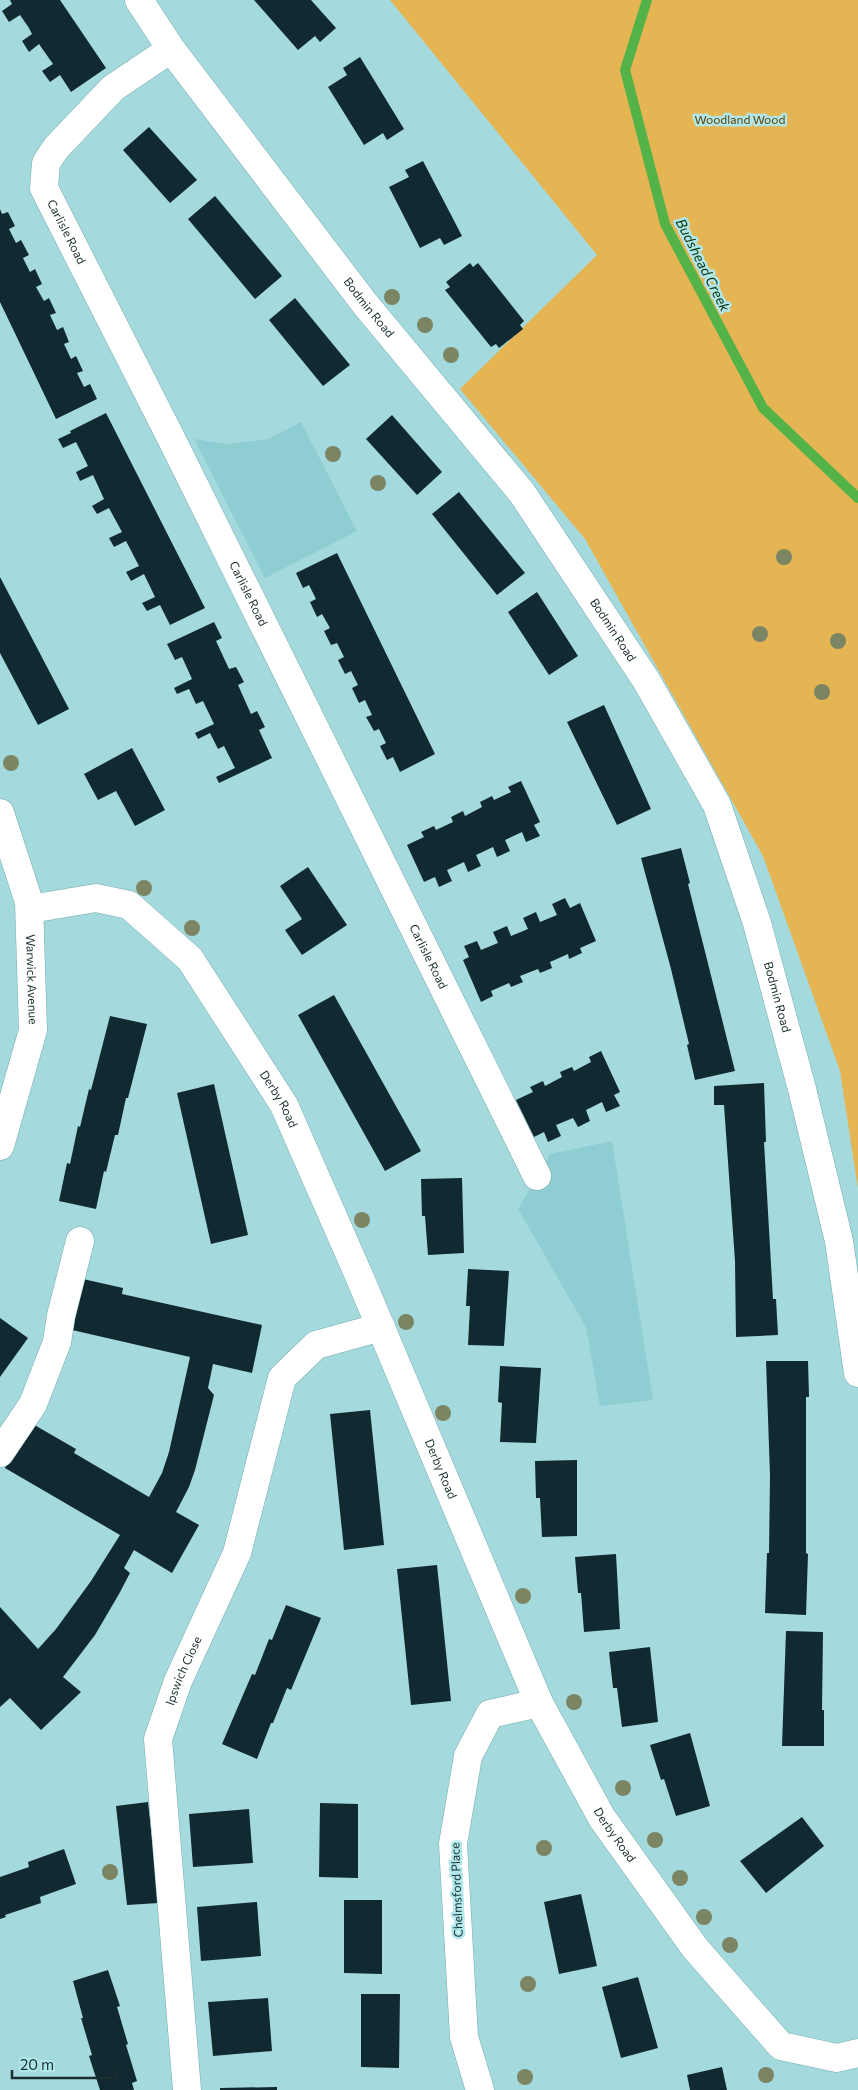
<svg xmlns="http://www.w3.org/2000/svg" width="858" height="2090" font-family="Commissioner,sans-serif">
  <style>
    .built { fill: #8ecdd2 }
    .green { fill: #e5b453 }
    .lines { fill: none; stroke-linecap: round; stroke-linejoin: round }
    .stream { stroke: #53b349; stroke-width: 10 }
    .building { fill: #112931 }
    .minor-casing { stroke: #76abaf; stroke-width: 29 }
    .minor { stroke: #fff; stroke-width: 28 }
    .tree { fill: #7b8564 }
    .labels { text-anchor: middle; stroke-width: 5; stroke-linejoin: round; paint-order: stroke }
    .park-label { font-size: 12px; fill: #593f00; stroke: #b0e7eb }
    .street-label { font-size: 12px; fill: #182e2f; stroke: #b0e7eb }
    .water-label { font-size: 14px; font-style: italic; fill: #0d3309; stroke: #b0e7eb }
  </style>
  <rect width="100%" height="100%" fill="#a4dade"/>
  <path class="built" d="M 301,422 L 357,531 L 265,578 L 194,439 L 227,444 L 268,439 Z
    M 612,1141 L 653,1400 L 600,1406 L 586,1327 L 518,1209 L 550,1154 Z"/>
  <path class="green" d="M 390,0 L 858,0 L 858,1189 L 840,1071 L 763,856 L 585,539 L 460,389 L 597,255 Z"/>
  <g class="lines">
    <path class="stream" d="M 647,0 L 625,70 L 665,224 L 763,408 L 858,498"/>
  </g>
  <path class="building" d="M 10,0 L 60,0 L 106,68 L 71,92 L 60,75 L 50,82 L 42,71 L 53,64 L 39,44 L 29,52 L 22,41 L 32,34 L 29,28 L 20,15 L 9,22 L 2,11 L 12,4 Z
    M 254,0 L 311,0 L 336,28 L 320,42 L 315,36 L 298,50 Z
    M 360,57 L 404,129 L 387,140 L 383,133 L 364,145 L 328,87 L 347,75 L 343,68 Z
    M 149,127 L 197,180 L 170,203 L 123,150 Z
    M 423,161 L 462,236 L 444,245 L 440,238 L 420,248 L 389,187 L 409,177 L 405,170 Z
    M 215,196 L 282,276 L 255,299 L 188,219 Z
    M 0,209 L 2,214 L 8,212 L 15,226 L 9,229 L 16,243 L 21,240 L 29,255 L 23,258 L 30,272 L 35,269 L 42,284 L 36,287 L 44,301 L 49,298 L 56,313 L 50,315 L 57,330 L 63,327 L 69,342 L 64,344 L 71,359 L 76,356 L 83,371 L 77,373 L 84,387 L 90,384 L 97,399 L 56,419 L 0,302 Z
    M 470,263 L 473,267 L 478,263 L 524,321 L 520,325 L 523,329 L 499,348 L 496,344 L 491,347 L 445,290 L 450,287 L 446,282 Z
    M 295,298 L 350,365 L 323,386 L 269,320 Z
    M 106,413 L 205,608 L 170,625 L 160,605 L 147,611 L 142,603 L 155,597 L 144,574 L 131,581 L 126,572 L 139,566 L 126,541 L 114,547 L 109,538 L 122,532 L 109,508 L 97,514 L 92,506 L 104,499 L 93,475 L 80,481 L 76,472 L 88,466 L 76,442 L 63,448 L 58,439 L 71,433 L 70,431 Z
    M 392,415 L 442,472 L 417,495 L 366,439 Z
    M 459,492 L 525,573 L 497,595 L 432,514 Z
    M 337,553 L 435,754 L 400,772 L 393,757 L 387,760 L 380,746 L 386,743 L 379,729 L 374,731 L 366,717 L 372,715 L 365,700 L 359,703 L 352,688 L 358,685 L 351,671 L 345,674 L 338,660 L 344,657 L 337,643 L 331,645 L 324,631 L 330,628 L 322,614 L 317,617 L 310,602 L 316,599 L 309,585 L 303,588 L 296,573 Z
    M 0,577 L 69,709 L 38,725 L 0,653 Z
    M 537,592 L 578,656 L 549,675 L 508,612 Z
    M 214,622 L 222,638 L 216,641 L 229,669 L 236,667 L 244,682 L 238,685 L 251,714 L 257,711 L 265,727 L 259,730 L 272,758 L 219,783 L 216,777 L 235,768 L 224,746 L 218,749 L 210,733 L 198,739 L 195,733 L 214,724 L 203,701 L 196,704 L 189,689 L 177,694 L 174,688 L 192,679 L 182,657 L 175,660 L 167,644 Z
    M 604,705 L 651,809 L 617,825 L 567,722 Z
    M 132,748 L 165,810 L 135,826 L 116,791 L 98,800 L 84,774 Z
    M 521,781 L 540,822 L 534,825 L 540,836 L 526,842 L 522,832 L 505,840 L 510,851 L 497,857 L 493,847 L 476,855 L 481,866 L 468,872 L 464,862 L 447,870 L 452,881 L 439,887 L 435,877 L 424,882 L 407,845 L 424,837 L 421,832 L 434,826 L 436,830 L 453,822 L 451,817 L 463,811 L 465,816 L 482,807 L 480,802 L 492,796 L 494,800 L 511,792 L 508,787 Z
    M 681,848 L 690,883 L 688,884 L 735,1071 L 695,1080 L 687,1045 L 689,1044 L 671,969 L 641,858 Z
    M 308,867 L 347,925 L 302,955 L 285,930 L 302,919 L 280,886 Z
    M 565,898 L 570,908 L 580,903 L 596,941 L 580,948 L 582,953 L 569,959 L 568,954 L 550,962 L 552,968 L 540,973 L 538,969 L 520,976 L 523,982 L 511,987 L 509,983 L 491,991 L 493,996 L 481,1002 L 463,960 L 469,957 L 464,946 L 477,941 L 481,950 L 498,943 L 493,932 L 507,926 L 511,936 L 528,929 L 523,918 L 536,912 L 540,922 L 557,915 L 552,904 Z
    M 334,995 L 421,1151 L 385,1171 L 298,1015 Z
    M 110,1016 L 147,1024 L 128,1098 L 126,1098 L 118,1135 L 115,1135 L 106,1172 L 104,1171 L 96,1209 L 59,1201 L 67,1163 L 70,1164 L 78,1126 L 80,1127 L 89,1089 L 91,1090 Z
    M 601,1051 L 620,1092 L 614,1095 L 620,1106 L 606,1112 L 602,1102 L 586,1110 L 590,1121 L 578,1127 L 573,1118 L 556,1125 L 561,1136 L 548,1142 L 544,1132 L 534,1137 L 516,1100 L 533,1092 L 530,1087 L 543,1081 L 545,1086 L 562,1077 L 560,1072 L 572,1067 L 574,1071 L 591,1062 L 589,1057 Z
    M 764,1083 L 766,1142 L 764,1142 L 773,1299 L 776,1299 L 778,1335 L 736,1337 L 735,1261 L 724,1105 L 714,1105 L 714,1086 Z
    M 214,1084 L 248,1235 L 211,1244 L 177,1093 Z
    M 462,1178 L 464,1253 L 428,1255 L 425,1216 L 422,1216 L 421,1179 Z
    M 468,1269 L 509,1271 L 504,1346 L 468,1345 L 470,1306 L 466,1306 Z
    M 83,1279 L 123,1288 L 122,1294 L 262,1325 L 252,1373 L 213,1364 L 208,1388 L 214,1395 L 195,1470 L 189,1487 L 176,1512 L 199,1525 L 172,1573 L 134,1550 L 124,1568 L 130,1573 L 119,1594 L 95,1635 L 63,1677 L 81,1692 L 41,1730 L 10,1698 L 0,1707 L 0,1607 L 38,1649 L 56,1629 L 91,1581 L 120,1535 L 5,1468 L 31,1423 L 76,1449 L 74,1453 L 149,1497 L 162,1473 L 169,1452 L 190,1357 L 72,1330 Z
    M 0,1318 L 28,1338 L 0,1377 Z
    M 766,1361 L 808,1361 L 809,1397 L 806,1397 L 806,1553 L 808,1554 L 806,1615 L 765,1613 L 767,1553 L 769,1553 L 770,1475 Z
    M 500,1366 L 541,1368 L 536,1443 L 500,1442 L 502,1403 L 498,1402 Z
    M 370,1410 L 384,1545 L 344,1550 L 330,1414 Z
    M 577,1460 L 577,1536 L 542,1537 L 540,1498 L 536,1498 L 535,1461 Z
    M 616,1554 L 620,1629 L 584,1632 L 581,1593 L 578,1593 L 575,1557 Z
    M 437,1565 L 451,1701 L 411,1705 L 397,1569 Z
    M 286,1605 L 321,1618 L 291,1690 L 287,1688 L 273,1723 L 271,1723 L 257,1759 L 222,1744 L 252,1674 L 255,1675 L 269,1639 L 272,1640 Z
    M 786,1631 L 823,1632 L 822,1710 L 824,1710 L 824,1746 L 782,1746 Z
    M 650,1647 L 658,1722 L 622,1727 L 617,1688 L 613,1688 L 609,1652 Z
    M 690,1733 L 710,1806 L 676,1816 L 664,1779 L 661,1780 L 650,1745 Z
    M 148,1802 L 159,1903 L 127,1905 L 116,1806 Z
    M 320,1803 L 358,1804 L 358,1878 L 319,1877 Z
    M 249,1809 L 253,1863 L 193,1867 L 189,1814 Z
    M 802,1817 L 824,1846 L 766,1893 L 740,1861 Z
    M 64,1849 L 76,1884 L 40,1897 L 41,1903 L 5,1915 L 6,1917 L 0,1919 L 0,1877 L 29,1867 L 28,1862 Z
    M 581,1894 L 597,1966 L 559,1974 L 544,1902 Z
    M 344,1900 L 382,1900 L 382,1974 L 344,1973 Z
    M 257,1902 L 261,1956 L 201,1961 L 197,1907 Z
    M 108,1970 L 120,2006 L 117,2007 L 128,2044 L 126,2045 L 137,2081 L 132,2083 L 134,2090 L 100,2090 L 89,2056 L 92,2055 L 81,2018 L 83,2018 L 73,1981 Z
    M 638,1977 L 658,2048 L 621,2058 L 602,1987 Z
    M 361,1994 L 400,1994 L 399,2068 L 361,2067 Z
    M 268,1998 L 272,2051 L 213,2056 L 208,2002 Z
    M 722,2067 L 727,2090 L 690,2090 L 687,2075 Z
    M 277,2087 L 277,2090 L 220,2090 L 220,2088 Z"/>
  <g class="lines">
    <g class="minor-casing">
      <g id="minor">
        <path id="s1" d="M 139,0 L 171,49 L 365,304 L 522,493 L 646,680 L 717,805 L 757,923 L 802,1089 L 839,1241 L 858,1373"/>
        <path id="s2" d="M 171,49 L 113,88 L 56,148 L 46,163 L 44,188 L 171,438 L 537,1176"/>
        <path id="s3" d="M 0,813 L 29,902 L 33,1030 L 0,1146"/>
        <path id="s4" d="M 30,909 L 96,898 L 129,905 L 190,959 L 284,1105 L 360,1278 L 539,1703 L 602,1818 L 695,1948 L 781,2046 L 837,2058 L 858,2053"/>
        <path d="M 0,1453 L 33,1404 L 57,1342 L 61,1316 L 80,1241"/>
        <path id="s5" d="M 187,2090 L 158,1739 L 178,1681 L 237,1553 L 282,1378 L 316,1345 L 381,1327"/>
        <path d="M 480,2090 L 464,2037 L 453,1844 L 468,1756 L 490,1714 L 539,1703"/>
      </g>
    </g>
    <use href="#minor" class="minor"/>
  </g>
  <g class="tree">
    <circle cx="392" cy="297" r="8"/>
    <circle cx="425" cy="325" r="8"/>
    <circle cx="451" cy="355" r="8"/>
    <circle cx="333" cy="454" r="8"/>
    <circle cx="378" cy="483" r="8"/>
    <circle cx="784" cy="557" r="8"/>
    <circle cx="760" cy="634" r="8"/>
    <circle cx="838" cy="641" r="8"/>
    <circle cx="822" cy="692" r="8"/>
    <circle cx="11" cy="763" r="8"/>
    <circle cx="144" cy="888" r="8"/>
    <circle cx="192" cy="928" r="8"/>
    <circle cx="362" cy="1220" r="8"/>
    <circle cx="406" cy="1322" r="8"/>
    <circle cx="443" cy="1413" r="8"/>
    <circle cx="523" cy="1596" r="8"/>
    <circle cx="574" cy="1702" r="8"/>
    <circle cx="623" cy="1788" r="8"/>
    <circle cx="655" cy="1840" r="8"/>
    <circle cx="544" cy="1848" r="8"/>
    <circle cx="110" cy="1872" r="8"/>
    <circle cx="680" cy="1878" r="8"/>
    <circle cx="704" cy="1917" r="8"/>
    <circle cx="730" cy="1945" r="8"/>
    <circle cx="528" cy="1984" r="8"/>
    <circle cx="766" cy="2075" r="8"/>
    <circle cx="525" cy="2077" r="8"/>
  </g>
  <g class="labels">
    <g class="park-label">
      <text x="740" y="124">Woodland Wood</text>
    </g>
    <g class="street-label">
      <text dy="4" stroke="none"><textPath href="#s2" startOffset="245">Carlisle Road</textPath></text>
      <text dy="4" stroke="none"><textPath href="#s1" startOffset="384">Bodmin Road</textPath></text>
      <text dy="4" stroke="none"><textPath href="#s2" startOffset="650">Carlisle Road</textPath></text>
      <text dy="4" stroke="none"><textPath href="#s1" startOffset="789">Bodmin Road</textPath></text>
      <text dy="4" stroke="none"><textPath href="#s2" startOffset="1055">Carlisle Road</textPath></text>
      <text dy="4" stroke="none"><textPath href="#s3" startOffset="171">Warwick Avenue</textPath></text>
      <text dy="4" stroke="none"><textPath href="#s1" startOffset="1194">Bodmin Road</textPath></text>
      <text dy="4" stroke="none"><textPath href="#s4" startOffset="348">Derby Road</textPath></text>
      <text dy="4" stroke="none"><textPath href="#s4" startOffset="752">Derby Road</textPath></text>
      <text dy="4" stroke="none"><textPath href="#s5" startOffset="425">Ipswich Close</textPath></text>
      <text dy="4" stroke="none"><textPath href="#s4" startOffset="1158">Derby Road</textPath></text>
      <text transform="translate(457 1890) rotate(-92)" y="4">Chelmsford Place</text>
    </g>
    <g class="water-label">
      <text transform="translate(703 265) rotate(63)" y="5">Budshead Creek</text>
    </g>
  </g>
  <path d="M12 2070v8h105v-8" fill="none" stroke="#182e2f" stroke-width="2.5"/>
  <text x="20" y="2070" font-size="15" fill="#182e2f" stroke="#b0e7eb" stroke-width="4" paint-order="stroke">20 m</text>
</svg>
